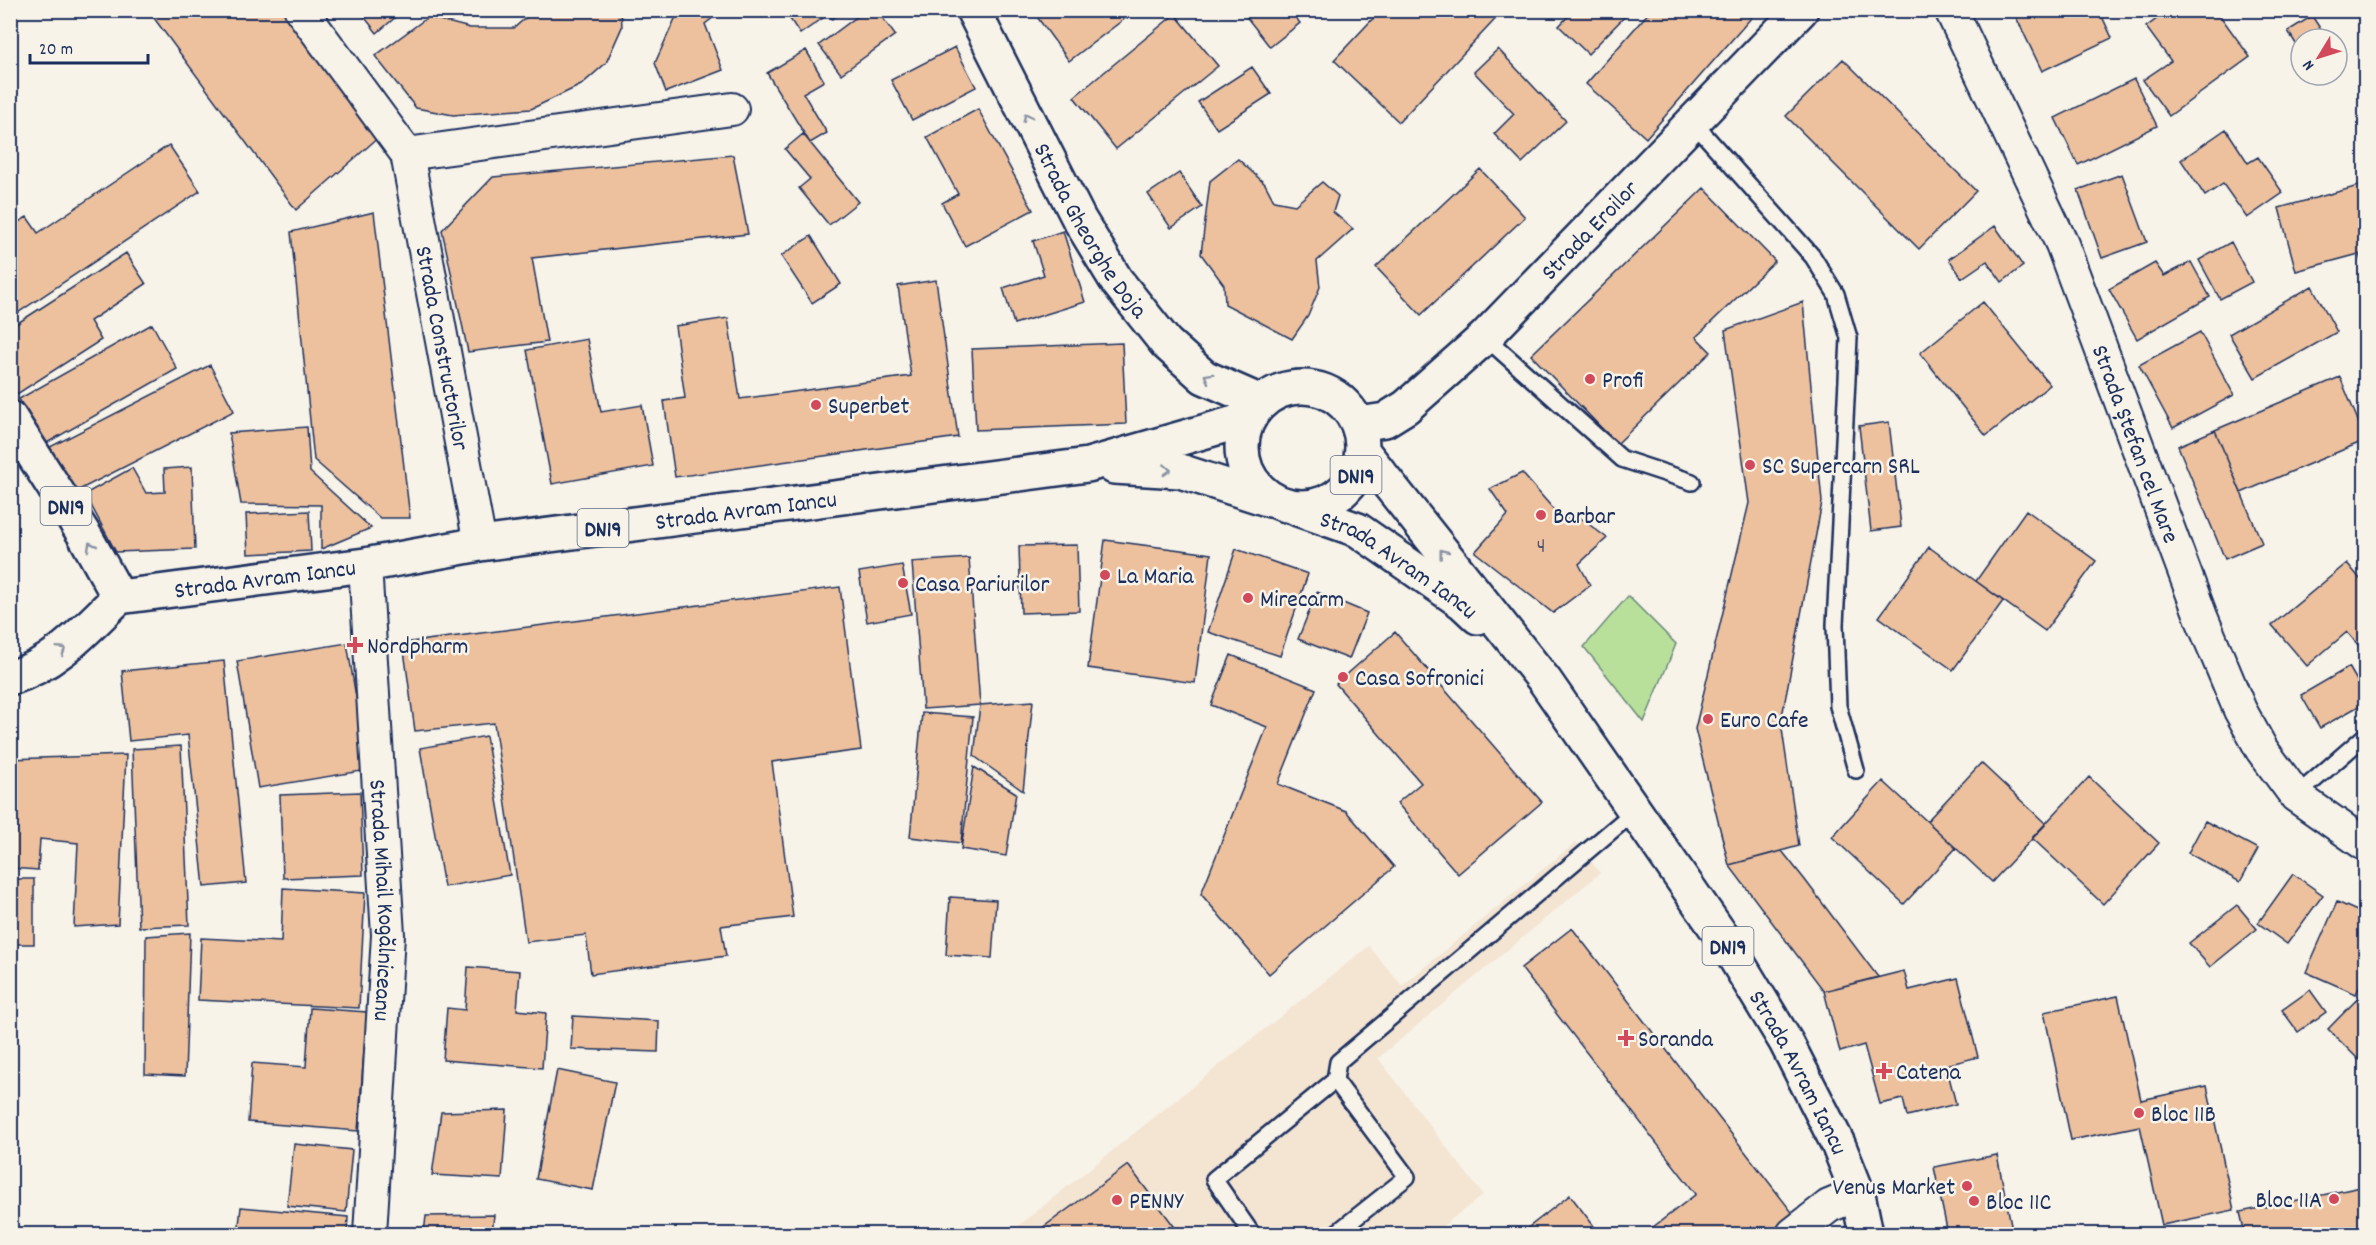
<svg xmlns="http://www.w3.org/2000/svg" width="2376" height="1245" font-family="Dekko,sans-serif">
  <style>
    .built { fill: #f4e4d2 }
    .green { fill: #b9e09b; stroke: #6a887c; stroke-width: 1.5 }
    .building { fill: #edc19d; stroke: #1b2f5e; stroke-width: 1.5 }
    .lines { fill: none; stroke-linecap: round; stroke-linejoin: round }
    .lane-casing { stroke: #1b2f5e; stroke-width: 20 }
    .street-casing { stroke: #1b2f5e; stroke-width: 36 }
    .secondary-casing { stroke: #1b2f5e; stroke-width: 38 }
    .primary-casing { stroke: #1b2f5e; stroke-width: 38 }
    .lane { stroke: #f7f3e8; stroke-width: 15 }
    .street { stroke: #f7f3e8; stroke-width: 32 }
    .secondary { stroke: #f7f3e8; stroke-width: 33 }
    .primary { stroke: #f7f3e8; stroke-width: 33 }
    .oneway { stroke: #8991a3 }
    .poi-dot { fill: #d1495b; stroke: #f7f3e8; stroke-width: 2 }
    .labels { text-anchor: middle; stroke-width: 5; stroke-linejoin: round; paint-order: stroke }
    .number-label { font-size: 21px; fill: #50546e }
    .shield { fill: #f7f3e8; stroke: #5d6a87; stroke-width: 1.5 }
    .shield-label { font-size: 22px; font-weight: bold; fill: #1b2f5e }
    .street-label { font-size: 24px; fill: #1b2f5e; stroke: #f7f3e8 }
    .poi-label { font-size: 24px; fill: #1b2f5e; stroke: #f7f3e8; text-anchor: start }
  </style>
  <rect width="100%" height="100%" fill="#f7f3e8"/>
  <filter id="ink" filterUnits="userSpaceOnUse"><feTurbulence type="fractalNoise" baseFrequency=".0167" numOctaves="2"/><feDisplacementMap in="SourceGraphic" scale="12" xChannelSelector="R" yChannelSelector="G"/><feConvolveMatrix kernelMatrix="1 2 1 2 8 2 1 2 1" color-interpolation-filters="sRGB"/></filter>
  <g filter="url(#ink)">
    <path class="built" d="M 1576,842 L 1600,873 L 1378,1058 L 1483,1195 L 1432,1234 L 1008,1234 L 1369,946 L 1402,986 Z"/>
    <path class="green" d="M 1628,596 L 1676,644 L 1644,722 L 1584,647 Z"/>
    <path class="building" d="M 148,10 L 282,10 L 380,136 L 296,210 Z
      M 359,10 L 404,10 L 377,33 Z
      M 529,10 L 621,10 L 622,27 L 606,63 L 581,85 L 531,109 L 453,115 L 416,108 L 375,56 L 428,17 L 470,28 L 514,28 L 531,13 Z
      M 679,10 L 723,10 L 705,24 L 723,70 L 666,92 L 655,63 Z
      M 784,10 L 818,10 L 823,18 L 800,34 Z
      M 826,10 L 845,10 L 832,19 Z
      M 866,10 L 877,10 L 895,35 L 841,74 L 819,45 Z
      M 1032,10 L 1136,10 L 1069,61 Z
      M 1241,10 L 1290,10 L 1300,23 L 1270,47 Z
      M 1381,10 L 1504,10 L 1399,122 L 1334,60 Z
      M 1574,10 L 1631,10 L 1588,54 L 1559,26 Z
      M 1651,10 L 1758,10 L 1646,138 L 1586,84 Z
      M 2031,10 L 2099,10 L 2112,38 L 2042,71 L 2016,17 Z
      M 2169,10 L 2216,10 L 2250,57 L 2169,116 L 2143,80 L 2171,61 L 2146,27 Z
      M 1175,14 L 1218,66 L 1116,149 L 1074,97 Z
      M 2312,16 L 2327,39 L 2301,39 L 2301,52 L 2288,31 Z
      M 955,47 L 976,87 L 912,120 L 891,80 Z
      M 1498,49 L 1566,121 L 1522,163 L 1494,134 L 1514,114 L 1474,72 Z
      M 806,50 L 824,81 L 803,93 L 827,133 L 810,143 L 767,73 Z
      M 1843,59 L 1976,191 L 1919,249 L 1786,116 Z
      M 1252,67 L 1271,94 L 1217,129 L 1198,102 Z
      M 2134,79 L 2157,126 L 2078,165 L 2055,118 Z
      M 978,109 L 1033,210 L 965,246 L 942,203 L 958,194 L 927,137 Z
      M 2226,129 L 2248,163 L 2258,157 L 2283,193 L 2247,218 L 2223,184 L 2205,196 L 2181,160 Z
      M 803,134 L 858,202 L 829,225 L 799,188 L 810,179 L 785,149 Z
      M 169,145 L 200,191 L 10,318 L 10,227 L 27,217 L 38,233 Z
      M 733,155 L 748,234 L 532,258 L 547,342 L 468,352 L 442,230 L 493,177 Z
      M 1238,159 L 1265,184 L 1274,201 L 1295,205 L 1322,182 L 1338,196 L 1333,212 L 1353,229 L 1317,261 L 1320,287 L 1308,316 L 1292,339 L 1225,304 L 1224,285 L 1201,254 L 1210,181 Z
      M 1480,169 L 1525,217 L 1421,315 L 1376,267 Z
      M 1179,173 L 1202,207 L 1171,228 L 1148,194 Z
      M 2122,174 L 2147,242 L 2102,258 L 2078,190 Z
      M 2366,184 L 2366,277 L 2359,254 L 2296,271 L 2279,208 Z
      M 1704,188 L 1775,261 L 1696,337 L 1711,352 L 1617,444 L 1531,355 Z
      M 10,203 L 17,212 L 10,216 Z
      M 374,212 L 410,518 L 380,518 L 314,460 L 291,232 Z
      M 1995,226 L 2023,266 L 2002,282 L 1987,261 L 1962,278 L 1949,259 Z
      M 1063,231 L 1085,302 L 1014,324 L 1003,288 L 1044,275 L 1033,241 Z
      M 811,236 L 841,284 L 812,303 L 781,256 Z
      M 2231,242 L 2252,282 L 2220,299 L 2199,260 Z
      M 126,253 L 146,284 L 90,321 L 101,340 L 17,394 L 10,384 L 10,328 Z
      M 2191,262 L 2210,297 L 2137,339 L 2109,289 L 2155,263 L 2164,276 Z
      M 936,280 L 958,437 L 675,477 L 664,401 L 685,398 L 675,326 L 728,318 L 740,399 L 911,376 L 898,286 Z
      M 2312,286 L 2337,332 L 2255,378 L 2229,334 Z
      M 1803,302 L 1822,502 L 1781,722 L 1799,846 L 1729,865 L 1695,729 L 1749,503 L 1725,330 Z
      M 1983,302 L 2050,385 L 1986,436 L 1920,353 Z
      M 152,324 L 177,369 L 45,444 L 19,399 Z
      M 2200,332 L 2234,395 L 2173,428 L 2139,365 Z
      M 587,339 L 601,412 L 642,405 L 653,466 L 552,484 L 527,350 Z
      M 1122,343 L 1126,424 L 976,430 L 972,349 Z
      M 210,365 L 234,411 L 73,493 L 50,447 Z
      M 2340,377 L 2366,440 L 2241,493 L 2215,430 Z
      M 1889,422 L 1901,527 L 1871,531 L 1859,426 Z
      M 307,427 L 310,472 L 371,528 L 321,549 L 321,505 L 241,504 L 229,433 Z
      M 2215,430 L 2262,543 L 2225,559 L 2178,446 Z
      M 192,467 L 195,549 L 116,552 L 85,494 L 132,468 L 146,493 L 165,492 L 164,469 Z
      M 1522,473 L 1563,520 L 1578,516 L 1607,538 L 1579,564 L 1590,585 L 1553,613 L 1475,552 L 1508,515 L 1490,489 Z
      M 2026,510 L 2096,561 L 2045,631 L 1976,581 Z
      M 309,511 L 311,551 L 248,554 L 246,514 Z
      M 1105,540 L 1211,554 L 1195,683 L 1088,668 Z
      M 1077,545 L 1079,611 L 1021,613 L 1019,546 Z
      M 1929,547 L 2003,601 L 1953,670 L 1879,617 Z
      M 1236,549 L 1308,574 L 1280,656 L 1208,632 Z
      M 969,558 L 980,705 L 923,709 L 912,562 Z
      M 2347,563 L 2366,586 L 2366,654 L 2347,632 L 2307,666 L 2272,625 Z
      M 902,565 L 911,614 L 867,622 L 859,572 Z
      M 840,587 L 861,750 L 772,762 L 793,917 L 721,926 L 726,956 L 591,974 L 586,935 L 526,942 L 494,723 L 415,731 L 403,643 Z
      M 1317,592 L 1367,613 L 1349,659 L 1298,639 Z
      M 1395,632 L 1542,802 L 1458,874 L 1397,803 L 1421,783 L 1336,684 Z
      M 347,643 L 368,770 L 258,788 L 237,661 Z
      M 1231,655 L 1316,689 L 1278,784 L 1346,811 L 1394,867 L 1269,974 L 1201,894 L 1267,727 L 1211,705 Z
      M 224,661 L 246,883 L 204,887 L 188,735 L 129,741 L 122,671 Z
      M 2349,667 L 2366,696 L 2366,702 L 2320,728 L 2301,695 Z
      M 1033,701 L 1023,791 L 974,756 L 980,705 Z
      M 922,713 L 973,717 L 961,843 L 910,837 Z
      M 486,736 L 510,875 L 444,887 L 420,748 Z
      M 181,746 L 189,925 L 139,927 L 132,749 Z
      M 126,755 L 118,924 L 74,927 L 78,843 L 40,839 L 38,870 L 10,868 L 10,759 Z
      M 1981,763 L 2046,824 L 1992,882 L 1927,821 Z
      M 974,767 L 1016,793 L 1006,856 L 961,849 Z
      M 2089,777 L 2159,843 L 2103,904 L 2032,838 Z
      M 1883,781 L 1956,848 L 1904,904 L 1832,837 Z
      M 360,792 L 363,875 L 283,878 L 280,795 Z
      M 2205,821 L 2258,849 L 2240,882 L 2188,853 Z
      M 1782,851 L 1805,880 L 1878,977 L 1824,991 L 1729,865 Z
      M 2293,874 L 2323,895 L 2287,944 L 2258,923 Z
      M 10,879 L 34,879 L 34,944 L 10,944 Z
      M 283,888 L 365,893 L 359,1008 L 198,1000 L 201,938 L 281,942 Z
      M 950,897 L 996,900 L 992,958 L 946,955 Z
      M 2337,902 L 2366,915 L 2366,973 L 2356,994 L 2306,972 Z
      M 2237,905 L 2257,929 L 2210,967 L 2189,943 Z
      M 1572,928 L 1798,1220 L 1779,1234 L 1644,1234 L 1696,1194 L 1521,968 Z
      M 190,933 L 185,1076 L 145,1074 L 146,936 Z
      M 468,967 L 520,971 L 517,1010 L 546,1013 L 542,1068 L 443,1060 L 447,1008 L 465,1010 Z
      M 1904,971 L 1909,990 L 1958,978 L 1978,1057 L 1946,1065 L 1956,1104 L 1907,1116 L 1903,1099 L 1880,1104 L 1864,1045 L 1840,1052 L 1824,991 Z
      M 2310,990 L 2326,1012 L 2298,1032 L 2282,1010 Z
      M 2366,990 L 2366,1054 L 2359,1060 L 2328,1029 Z
      M 2118,996 L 2141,1100 L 2207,1086 L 2234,1210 L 2162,1225 L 2140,1126 L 2071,1140 L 2044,1012 Z
      M 310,1008 L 367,1012 L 358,1131 L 248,1122 L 252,1063 L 306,1067 Z
      M 573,1016 L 659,1021 L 658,1052 L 571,1049 Z
      M 557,1070 L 615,1082 L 593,1190 L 536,1179 Z
      M 507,1110 L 502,1179 L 432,1175 L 441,1112 Z
      M 294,1144 L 352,1150 L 346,1212 L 287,1206 Z
      M 1997,1155 L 2013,1234 L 1948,1234 L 1934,1167 Z
      M 1128,1165 L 1180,1234 L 1034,1234 Z
      M 2366,1186 L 2366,1234 L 2245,1234 L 2240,1212 Z
      M 1570,1195 L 1600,1234 L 1520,1234 Z
      M 241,1207 L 348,1217 L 347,1234 L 238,1234 Z
      M 494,1215 L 492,1234 L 424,1234 L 426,1216 Z"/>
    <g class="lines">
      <g class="lane-casing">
        <path id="lane" d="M 1692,121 L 1813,257 L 1836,294 L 1849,338 L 1835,625 L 1838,706 L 1856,770
          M 1485,337 L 1622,459 L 1692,482
          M 2296,796 L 2366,735
          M 1252,1234 L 1214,1179 L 1335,1080 L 1338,1062 L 1636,810
          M 1335,1234 L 1407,1177 L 1335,1080"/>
      </g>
      <g class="street-casing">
        <g id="street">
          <path id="s1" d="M 301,10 L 407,154 L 480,544"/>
          <path id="s2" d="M 1951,10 L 2062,244 L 2202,619 L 2240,710 L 2262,750 L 2296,796 L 2366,845"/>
          <path d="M 407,154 L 732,109"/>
          <path id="s3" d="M 365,565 L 388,935 L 370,1234"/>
          <path d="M 1793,1234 L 1829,1206 L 1858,1194"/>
        </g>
      </g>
      <g class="secondary-casing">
        <g id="secondary">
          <path id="s4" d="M 973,10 L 1079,219 L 1116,280 L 1166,343 L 1204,377 L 1261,402"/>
          <path id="s5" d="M 1359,424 L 1385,420 L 1406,407 L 1485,337 L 1801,10"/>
        </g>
      </g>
      <g class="primary-casing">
        <g id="primary">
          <circle cx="1302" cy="447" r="60"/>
          <path d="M 10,418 L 85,536 L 119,597"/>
          <path id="s6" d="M 1364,453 L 1545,681 L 1723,938 L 1786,1042 L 1838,1144 L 1858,1194 L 1866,1234"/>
          <path d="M 1114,467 L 1180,471 L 1270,500"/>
          <path id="s7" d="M 1298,509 L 1358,530 L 1463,603 L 1478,617"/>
          <path id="s8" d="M 119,597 L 365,565 L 480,544 L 1088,465 L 1248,419"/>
          <path d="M 10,678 C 55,665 87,628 119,597"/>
        </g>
      </g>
      <use href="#lane" class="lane"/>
      <use href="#street" class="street"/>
      <use href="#secondary" class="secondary"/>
      <use href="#primary" class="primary"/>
    </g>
    <defs><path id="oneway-chevron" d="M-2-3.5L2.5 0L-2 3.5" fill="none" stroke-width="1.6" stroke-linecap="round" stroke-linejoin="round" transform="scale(1.5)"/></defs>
    <g class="oneway">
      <use href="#oneway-chevron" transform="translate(1027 117) rotate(-117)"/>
      <use href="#oneway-chevron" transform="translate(1208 377) rotate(-151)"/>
      <use href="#oneway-chevron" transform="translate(1167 470) rotate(3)"/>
      <use href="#oneway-chevron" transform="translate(91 546) rotate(-119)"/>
      <use href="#oneway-chevron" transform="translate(1443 553) rotate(-128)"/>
      <use href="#oneway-chevron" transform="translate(62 650) rotate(-32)"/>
    </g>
  </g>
  <g class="poi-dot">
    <circle cx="1590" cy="379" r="6"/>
    <circle cx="816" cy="405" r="6"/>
    <circle cx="1750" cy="465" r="6"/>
    <circle cx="1541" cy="515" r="6"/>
    <circle cx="1105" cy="575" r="6"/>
    <circle cx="903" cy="583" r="6"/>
    <circle cx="1248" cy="598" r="6"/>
    <path d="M352 636h6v6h6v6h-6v6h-6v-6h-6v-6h6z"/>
    <circle cx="1343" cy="677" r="6"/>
    <circle cx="1708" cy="719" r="6"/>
    <path d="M1623 1029h6v6h6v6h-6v6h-6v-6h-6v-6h6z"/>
    <path d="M1881 1062h6v6h6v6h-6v6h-6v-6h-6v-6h6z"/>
    <circle cx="2139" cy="1113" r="6"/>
    <circle cx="1967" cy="1186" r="6"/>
    <circle cx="2334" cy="1199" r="6"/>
    <circle cx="1117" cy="1200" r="6"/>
    <circle cx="1974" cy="1201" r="6"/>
  </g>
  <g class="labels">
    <g class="number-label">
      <text x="1541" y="552">4</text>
    </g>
    <g class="shield">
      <rect x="1330.5" y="456" width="51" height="38" rx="4.5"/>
      <rect x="40.5" y="487" width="51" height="38" rx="4.5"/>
      <rect x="577.5" y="509" width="51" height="38" rx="4.5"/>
      <rect x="1702.5" y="927" width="51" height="38" rx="4.5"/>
    </g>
    <g class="shield-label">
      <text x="1356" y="483">DN19</text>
      <text x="66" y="514">DN19</text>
      <text x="603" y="536">DN19</text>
      <text x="1728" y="954">DN19</text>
    </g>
    <g class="street-label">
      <text dy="8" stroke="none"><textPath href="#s4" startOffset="250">Strada Gheorghe Doja</textPath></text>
      <text dy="8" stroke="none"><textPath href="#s5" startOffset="306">Strada Eroilor</textPath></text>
      <text dy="8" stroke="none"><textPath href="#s1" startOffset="376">Strada Constructorilor</textPath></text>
      <text dy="8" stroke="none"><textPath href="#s2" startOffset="472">Strada Ștefan cel Mare</textPath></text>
      <text dy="8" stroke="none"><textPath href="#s8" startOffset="633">Strada Avram Iancu</textPath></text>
      <text dy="8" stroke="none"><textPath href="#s7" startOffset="116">Strada Avram Iancu</textPath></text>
      <text dy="8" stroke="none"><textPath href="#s8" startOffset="147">Strada Avram Iancu</textPath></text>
      <text dy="8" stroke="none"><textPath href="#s3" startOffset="336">Strada Mihail Kogălniceanu</textPath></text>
      <text dy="8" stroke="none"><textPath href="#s6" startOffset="758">Strada Avram Iancu</textPath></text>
    </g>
    <g class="poi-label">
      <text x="1602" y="387">Profi</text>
      <text x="828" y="413">Superbet</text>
      <text x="1762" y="473">SC Supercarn SRL</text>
      <text x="1553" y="523">Barbar</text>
      <text x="1117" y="583">La Maria</text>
      <text x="915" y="591">Casa Pariurilor</text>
      <text x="1260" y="606">Mirecarm</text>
      <text x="367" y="653">Nordpharm</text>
      <text x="1355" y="685">Casa Sofronici</text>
      <text x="1720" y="727">Euro Cafe</text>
      <text x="1638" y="1046">Soranda</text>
      <text x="1896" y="1079">Catena</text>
      <text x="2151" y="1121">Bloc 11B</text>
      <text x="1955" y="1194" text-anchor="end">Venus Market</text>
      <text x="2322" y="1207" text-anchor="end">Bloc 11A</text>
      <text x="1129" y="1208">PENNY</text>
      <text x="1986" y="1209">Bloc 11C</text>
    </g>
  </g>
  <rect width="2376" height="1245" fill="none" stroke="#f7f3e8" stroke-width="36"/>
  <rect x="18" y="18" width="2340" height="1209" fill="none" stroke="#1b2f5e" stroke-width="2" filter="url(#ink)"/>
  <g transform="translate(2319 57) rotate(232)"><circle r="28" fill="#f7f3e8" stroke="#9fa5b1" stroke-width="1.5"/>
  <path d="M0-4.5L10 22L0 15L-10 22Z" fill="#d1495b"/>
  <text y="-9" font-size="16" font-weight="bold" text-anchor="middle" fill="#1b2f5e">N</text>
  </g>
  <path d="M30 54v9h118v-9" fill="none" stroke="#1b2f5e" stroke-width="3"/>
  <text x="39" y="54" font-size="18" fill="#1b2f5e" stroke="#f7f3e8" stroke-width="4.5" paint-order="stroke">20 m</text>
</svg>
